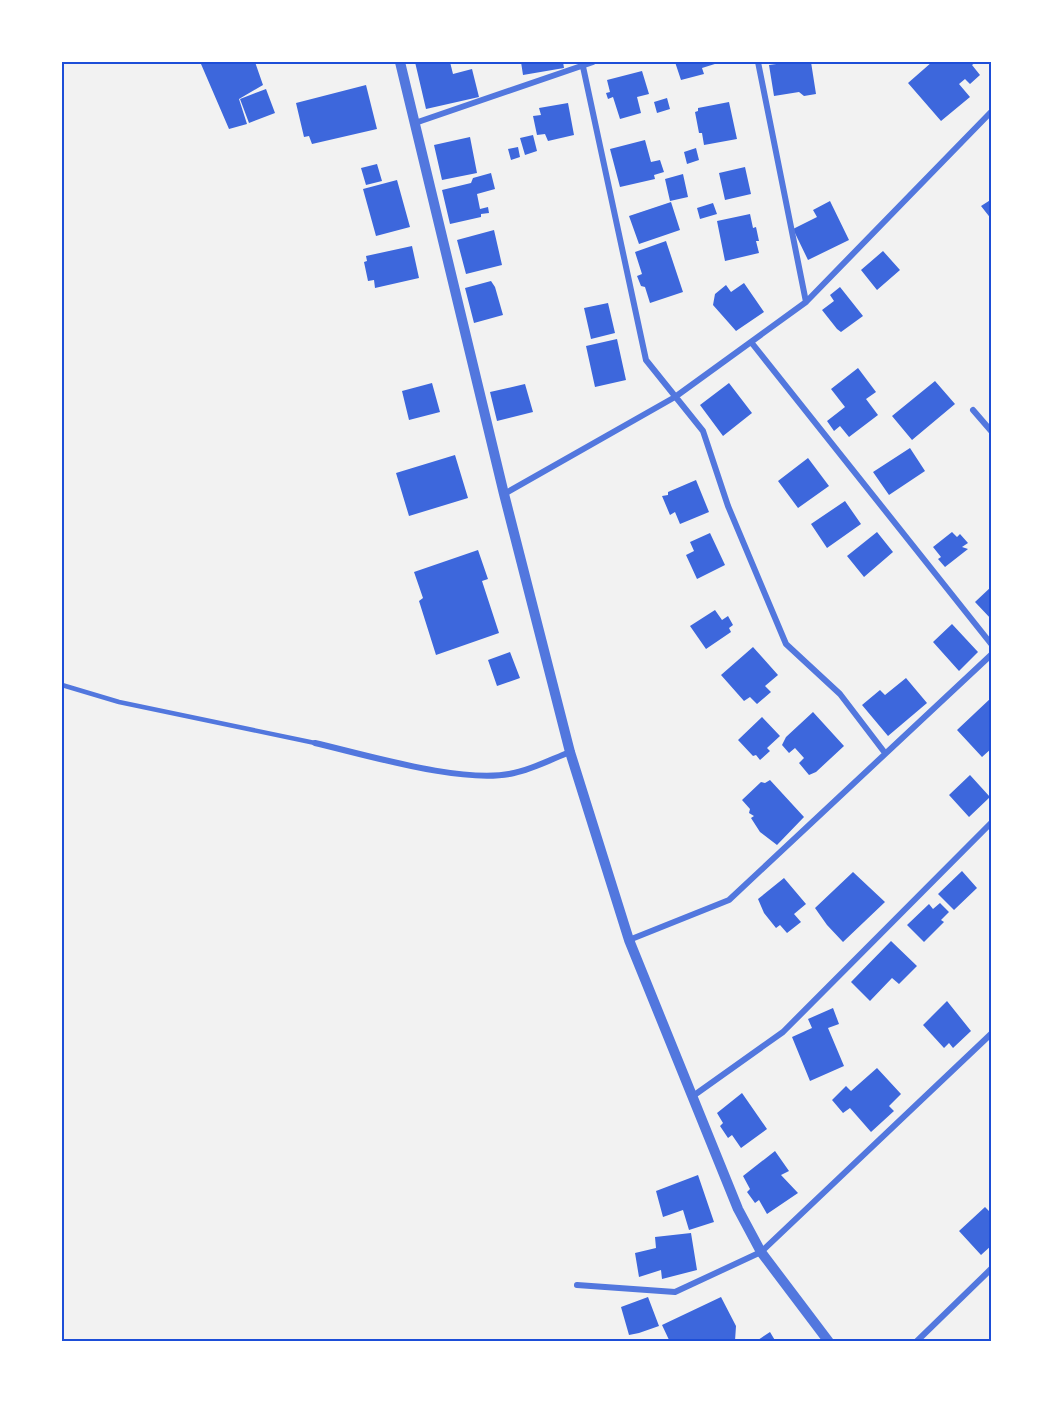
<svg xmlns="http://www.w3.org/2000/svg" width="1053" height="1403" font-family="'PT Sans',sans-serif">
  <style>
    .building { fill: #3d67dc }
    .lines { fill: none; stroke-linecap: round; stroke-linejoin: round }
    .service { stroke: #5277de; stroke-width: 4.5 }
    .minor { stroke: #5277de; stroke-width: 6 }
    .tertiary { stroke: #5277de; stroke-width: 10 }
    .neatline { fill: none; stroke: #1d4ed8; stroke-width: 2 }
  </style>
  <rect width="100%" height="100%" fill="#f2f2f2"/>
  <path class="building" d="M 211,62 L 255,62 L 263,85 L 239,99 L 247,124 L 229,129 L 201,64 Z
    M 415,62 L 450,62 L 453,74 L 472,69 L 479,97 L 426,109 Z
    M 521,62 L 563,62 L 564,68 L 523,75 Z
    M 675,62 L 717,62 L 718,63 L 702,68 L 704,74 L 681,80 Z
    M 791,62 L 811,62 L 816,94 L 804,96 L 799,92 L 774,96 L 769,65 Z
    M 932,62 L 976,62 L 972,65 L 980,75 L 970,84 L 965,79 L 959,84 L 970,97 L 941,121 L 908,83 Z
    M 642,71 L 649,94 L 637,97 L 641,113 L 620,119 L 613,97 L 608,99 L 606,93 L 610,92 L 607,80 Z
    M 366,85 L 377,129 L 312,144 L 309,136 L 304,137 L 296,103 Z
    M 266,89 L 275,113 L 249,123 L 240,99 Z
    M 667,98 L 670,109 L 657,113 L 654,102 Z
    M 729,102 L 737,139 L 704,145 L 702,133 L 699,133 L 695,112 L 698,111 L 698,108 Z
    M 568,103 L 574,135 L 548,141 L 545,134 L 537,135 L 533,116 L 541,115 L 539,108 Z
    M 533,135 L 537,151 L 525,155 L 520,138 Z
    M 470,137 L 477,173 L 442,180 L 434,145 Z
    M 645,140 L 651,162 L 660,160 L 664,172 L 654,175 L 655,179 L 620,187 L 610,149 Z
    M 518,147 L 520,157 L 511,160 L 508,149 Z
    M 696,148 L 699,160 L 687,164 L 684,152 Z
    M 377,164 L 382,181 L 366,185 L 361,168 Z
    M 745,167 L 751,194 L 725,200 L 719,173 Z
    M 491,173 L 495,189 L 477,194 L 480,209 L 488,207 L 489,213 L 481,214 L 481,217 L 450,224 L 442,190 L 471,183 L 473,178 Z
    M 683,174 L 688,197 L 670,201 L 665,179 Z
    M 397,180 L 410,227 L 376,236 L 363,189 Z
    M 992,199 L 992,220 L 981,206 Z
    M 830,201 L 849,240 L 808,260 L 793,229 L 817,217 L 813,210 Z
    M 671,202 L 680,230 L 639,244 L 629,216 Z
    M 713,203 L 717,214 L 700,219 L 697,208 Z
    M 750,214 L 753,228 L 756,227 L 759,241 L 756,241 L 759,253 L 725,261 L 717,221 Z
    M 494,230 L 502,265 L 466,274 L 457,240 Z
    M 666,241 L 683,292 L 650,303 L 645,287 L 641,286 L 637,276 L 642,274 L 635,252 Z
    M 412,246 L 419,278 L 375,288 L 374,280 L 368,281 L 364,262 L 367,261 L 366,256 Z
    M 883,251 L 900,270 L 877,290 L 861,270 Z
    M 491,281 L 495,287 L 503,315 L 474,323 L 465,288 Z
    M 744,283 L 764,312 L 736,331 L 713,305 L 715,294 L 726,285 L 731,292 Z
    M 840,287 L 863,316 L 841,332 L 837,329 L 822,310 L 834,301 L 830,295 Z
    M 608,303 L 615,333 L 591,339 L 584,308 Z
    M 617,339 L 626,380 L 595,387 L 586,346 Z
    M 858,368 L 876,392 L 866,399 L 878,415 L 849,437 L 840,426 L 834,431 L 827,421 L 845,407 L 831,389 Z
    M 935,381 L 955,404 L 912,440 L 892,416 Z
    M 432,383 L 440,412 L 409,420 L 402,391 Z
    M 729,383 L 752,413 L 723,436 L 700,405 Z
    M 525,384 L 533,412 L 497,421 L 490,392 Z
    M 910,448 L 925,471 L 889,495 L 873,472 Z
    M 455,455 L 468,498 L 409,516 L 396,473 Z
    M 808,458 L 829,486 L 798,508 L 778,481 Z
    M 696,480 L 709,512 L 680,524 L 675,512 L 670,515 L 662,496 L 668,495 L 668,492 Z
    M 845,501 L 861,524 L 827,548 L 811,524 Z
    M 877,532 L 893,552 L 864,577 L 847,556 Z
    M 952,532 L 957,537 L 960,534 L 968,543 L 962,547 L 968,549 L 945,567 L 938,559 L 941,557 L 933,547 Z
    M 710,533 L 725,565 L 697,579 L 686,555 L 694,551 L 690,542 Z
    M 478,550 L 488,579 L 482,581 L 499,633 L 436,655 L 419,601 L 423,598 L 414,572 Z
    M 992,586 L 992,620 L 975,602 Z
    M 715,610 L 722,620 L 728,616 L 733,625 L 729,628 L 731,632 L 706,649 L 690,626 Z
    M 952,624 L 978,652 L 959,671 L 933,642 Z
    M 753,647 L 778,675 L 765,686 L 771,692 L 757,704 L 750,697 L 744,701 L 721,675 Z
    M 510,652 L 520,678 L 497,686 L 488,660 Z
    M 906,678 L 927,703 L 888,736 L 862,705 L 880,690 L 885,695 Z
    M 992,697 L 992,748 L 982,757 L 957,730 Z
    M 813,712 L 844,746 L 816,772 L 809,775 L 799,763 L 804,758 L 795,748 L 789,753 L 782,745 L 786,737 Z
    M 762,717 L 780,736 L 767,748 L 770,751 L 760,760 L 756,755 L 753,756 L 738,740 Z
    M 970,775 L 990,797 L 969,817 L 949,795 Z
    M 770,780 L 804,817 L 777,845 L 760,832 L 751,818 L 754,816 L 749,813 L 750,809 L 742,800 L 761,782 L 765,783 Z
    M 962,871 L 977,888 L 954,910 L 938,894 Z
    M 853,872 L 885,902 L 843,942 L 827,925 L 815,908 Z
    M 784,878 L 806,904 L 794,914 L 801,922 L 787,933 L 780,925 L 776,928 L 764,913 L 758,899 Z
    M 940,903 L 949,912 L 941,920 L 944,922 L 924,942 L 907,925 L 929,904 L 933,909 Z
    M 891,941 L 917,966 L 899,984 L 892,978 L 870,1001 L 851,982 Z
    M 947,1001 L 971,1031 L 953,1048 L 949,1043 L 944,1048 L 923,1025 Z
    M 833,1008 L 839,1024 L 828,1028 L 844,1066 L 810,1081 L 792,1037 L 812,1028 L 808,1019 Z
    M 877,1068 L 901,1094 L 889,1106 L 894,1111 L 871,1132 L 850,1108 L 843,1113 L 832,1100 L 846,1086 L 851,1091 Z
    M 742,1093 L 767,1129 L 741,1148 L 732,1135 L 728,1138 L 720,1126 L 723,1123 L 717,1113 Z
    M 775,1151 L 789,1171 L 781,1175 L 798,1193 L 767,1214 L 759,1200 L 755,1203 L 747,1192 L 750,1189 L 743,1176 Z
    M 698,1175 L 714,1222 L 689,1230 L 683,1210 L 663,1217 L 656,1191 Z
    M 985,1207 L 992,1214 L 992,1245 L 981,1255 L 959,1231 Z
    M 691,1233 L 697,1270 L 662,1279 L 661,1270 L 639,1277 L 635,1253 L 656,1248 L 655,1237 Z
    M 648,1297 L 659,1326 L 639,1333 L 629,1335 L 621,1307 Z
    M 721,1297 L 736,1326 L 735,1341 L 670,1342 L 662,1325 Z
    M 770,1332 L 776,1342 L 755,1342 Z"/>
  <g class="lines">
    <path class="service" d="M 62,685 L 119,702 L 315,743"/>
    <path class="minor" d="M 582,62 L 646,360 L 703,431 L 728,506 L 786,644 L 840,694 L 885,753
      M 758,62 L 806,302
      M 415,123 L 593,62
      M 751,342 L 992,645
      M 973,410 L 992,432
      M 504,494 L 675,397 L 806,302 L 992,111
      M 315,743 C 367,755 465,785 514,773 C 533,769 552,759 570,752
      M 629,940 L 729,900 L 992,654
      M 693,1096 L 783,1032 L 992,822
      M 577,1285 L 675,1292 L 761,1252 L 992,1033
      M 916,1342 L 992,1268"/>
    <path class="tertiary" d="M 400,62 L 504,494 L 570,752 L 629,940 L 738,1209 L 761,1252 L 829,1342"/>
  </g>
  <rect width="1053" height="1403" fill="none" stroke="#ffffff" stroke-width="126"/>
  <rect x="63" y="63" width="927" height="1277" class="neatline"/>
</svg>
